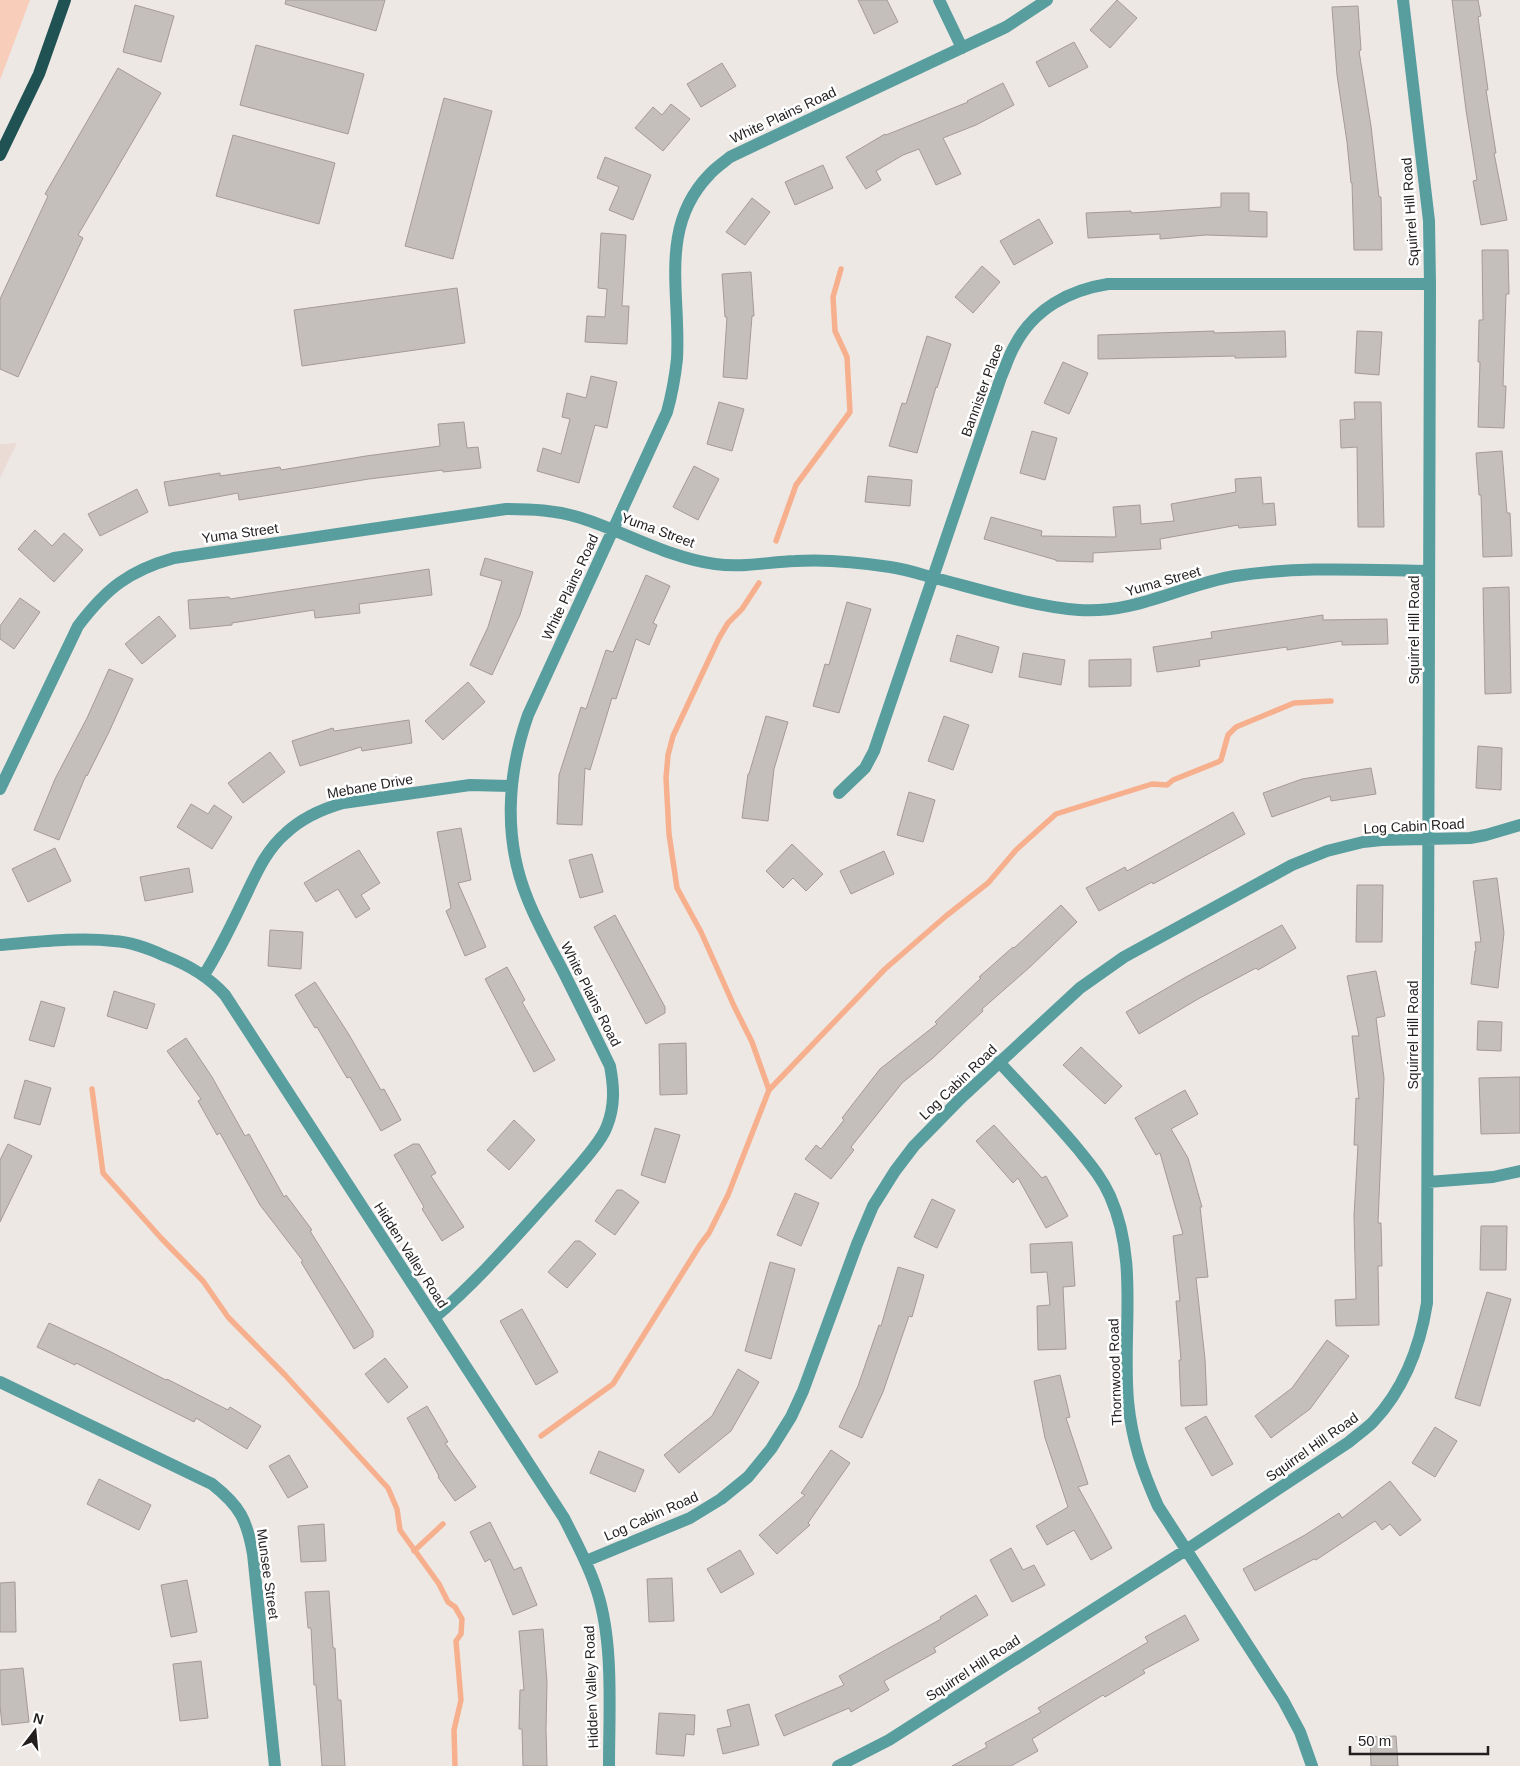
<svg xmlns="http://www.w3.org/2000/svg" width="1520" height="1766" font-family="Helvetica,sans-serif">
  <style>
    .built { fill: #eadcd5 }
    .green { fill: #f8cdb9 }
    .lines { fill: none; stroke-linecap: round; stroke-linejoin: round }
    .stream { stroke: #f7b08e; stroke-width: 5.5 }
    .building { fill: #c5bfbc; stroke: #a29b99 }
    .street { stroke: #589e9f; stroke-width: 12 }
    .primary { stroke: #205253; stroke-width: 12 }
    .labels { text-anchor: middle; stroke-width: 5; stroke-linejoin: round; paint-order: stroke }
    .street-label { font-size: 14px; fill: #221f1e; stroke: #fff }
  </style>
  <rect width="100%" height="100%" fill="#eee8e5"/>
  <path class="built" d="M 17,443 L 0,478 L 0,444 Z"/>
  <path class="green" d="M 0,0 L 30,0 L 0,80 Z"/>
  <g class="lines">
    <path class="stream" d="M 776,541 L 796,485 L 850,412 L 847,357 L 835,331 L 833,297 L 841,269
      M 759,583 L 742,609 L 728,623 L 719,638 L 673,736 L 668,755 L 666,778 L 669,834 L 677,888 L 701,932 L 734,1006 L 752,1042 L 769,1090
      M 92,1089 L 103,1173 L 161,1238 L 203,1281 L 228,1317 L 285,1375 L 388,1488 L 397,1509 L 400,1530 L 439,1584 L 448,1602 L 455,1607 L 462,1619 L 461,1634 L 456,1641 L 461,1700 L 454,1730 L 455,1766
      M 541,1436 L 613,1384 L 700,1245 L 709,1233 L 728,1195 L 769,1090 L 885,969 L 946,916 L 988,883 L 1016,850 L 1056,814 L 1152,784 L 1167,785 L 1173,780 L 1218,762 L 1221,760 L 1228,735 L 1236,727 L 1294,703 L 1331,701
      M 414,1551 L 443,1524"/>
  </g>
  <path class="building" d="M 286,0 L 385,0 L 376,31 L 285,4 Z
    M 858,0 L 887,0 L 898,22 L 874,34 Z
    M 1117,0 L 1137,18 L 1110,48 L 1090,30 Z
    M 1452,0 L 1478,0 L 1481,16 L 1478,17 L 1488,90 L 1486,90 L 1496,153 L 1494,153 L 1507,220 L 1481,225 L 1473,181 L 1477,180 L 1466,110 Z
    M 135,5 L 174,16 L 161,62 L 123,52 Z
    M 1358,6 L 1361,50 L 1359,51 L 1371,126 L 1379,197 L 1381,197 L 1382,250 L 1354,250 L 1352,183 L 1351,183 L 1347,142 L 1337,75 L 1332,7 Z
    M 1074,42 L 1088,67 L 1049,87 L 1036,62 Z
    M 256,45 L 364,74 L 348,134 L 240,105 Z
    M 722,63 L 736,86 L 701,107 L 687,84 Z
    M 118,68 L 161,93 L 78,235 L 83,238 L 18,377 L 0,369 L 0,299 L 48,196 L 45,194 Z
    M 1003,83 L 1014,105 L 976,125 L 943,138 L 961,174 L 936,185 L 919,149 L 903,155 L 876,171 L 881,180 L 866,189 L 846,157 L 885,134 L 886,135 L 968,102 L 967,101 Z
    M 444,98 L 492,111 L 453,259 L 405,246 Z
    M 671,104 L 690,119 L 663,151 L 635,128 L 653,107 L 662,115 Z
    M 233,135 L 335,163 L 319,224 L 216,196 Z
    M 605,157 L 651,175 L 633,220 L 609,210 L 619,187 L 597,178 Z
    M 823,165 L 833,188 L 795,205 L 785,182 Z
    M 1221,193 L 1249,193 L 1249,211 L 1267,212 L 1267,237 L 1206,235 L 1160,239 L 1160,234 L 1088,238 L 1086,213 L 1131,211 L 1131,213 L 1221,207 Z
    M 752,198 L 770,212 L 745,245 L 726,232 Z
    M 1039,219 L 1053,243 L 1014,265 L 1000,241 Z
    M 601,233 L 626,235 L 622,306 L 629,306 L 627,344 L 585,342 L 587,316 L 605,317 L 607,289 L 598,288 Z
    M 1482,250 L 1508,250 L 1509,294 L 1506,294 L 1503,386 L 1506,386 L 1504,428 L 1478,427 L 1480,362 L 1478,362 L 1479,320 L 1483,320 Z
    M 982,266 L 1000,282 L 973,313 L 955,297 Z
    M 751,272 L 754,316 L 752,316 L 747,379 L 723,377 L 727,317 L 725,317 L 722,274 Z
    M 457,288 L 465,343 L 302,366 L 294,310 Z
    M 1214,331 L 1214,333 L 1285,331 L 1286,357 L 1235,358 L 1235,356 L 1098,359 L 1098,335 Z
    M 1357,331 L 1382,332 L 1379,375 L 1355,373 Z
    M 927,336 L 951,344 L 937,388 L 936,387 L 917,453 L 889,446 L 902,403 L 906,404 Z
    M 1063,362 L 1088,373 L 1069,414 L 1044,403 Z
    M 591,376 L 617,382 L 607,428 L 595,425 L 579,483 L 537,471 L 543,448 L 561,454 L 570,419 L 562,417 L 567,393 L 586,398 Z
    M 719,402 L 744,409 L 732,451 L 707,444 Z
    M 1354,402 L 1381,402 L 1384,527 L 1358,527 L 1357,447 L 1341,448 L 1340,420 L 1355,419 Z
    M 464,422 L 467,448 L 478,447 L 481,468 L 443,472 L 443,470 L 369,479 L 239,500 L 238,493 L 169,506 L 164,482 L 220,473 L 220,476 L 280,467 L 281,470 L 366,456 L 440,446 L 438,424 Z
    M 1032,431 L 1057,438 L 1045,480 L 1020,473 Z
    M 1502,451 L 1507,513 L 1510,513 L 1512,556 L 1483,557 L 1481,495 L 1479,495 L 1476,453 Z
    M 694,466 L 719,479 L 698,520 L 673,507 Z
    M 868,476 L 912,480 L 910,506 L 865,502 Z
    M 1261,477 L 1263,504 L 1274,503 L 1276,525 L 1239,528 L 1238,525 L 1160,539 L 1161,549 L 1093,553 L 1093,562 L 1056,561 L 1056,560 L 984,539 L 991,517 L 1042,531 L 1041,536 L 1116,537 L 1113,507 L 1140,505 L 1141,524 L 1174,521 L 1171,504 L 1236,492 L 1235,479 Z
    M 137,489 L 148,512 L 100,536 L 88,514 Z
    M 35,530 L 52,546 L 64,533 L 83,550 L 54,582 L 18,549 Z
    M 485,558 L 533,572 L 520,615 L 492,675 L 470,665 L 488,627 L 502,581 L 480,575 Z
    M 429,569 L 432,595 L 359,604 L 360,613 L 315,618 L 314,610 L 232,623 L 232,625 L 190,629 L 188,600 L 229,597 L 230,599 Z
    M 646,575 L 670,586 L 653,623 L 657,625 L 649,645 L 636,639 L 616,699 L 612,698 L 590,770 L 585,768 L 582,825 L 557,824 L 559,775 L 581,707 L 586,709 L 606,650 L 613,652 Z
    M 1509,587 L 1511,693 L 1485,694 L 1483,588 Z
    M 20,598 L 40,612 L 14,649 L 0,639 L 0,626 Z
    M 847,602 L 871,609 L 839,713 L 813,706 L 825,664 L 829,665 Z
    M 1323,615 L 1323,620 L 1387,619 L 1388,644 L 1342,645 L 1342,641 L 1287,650 L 1287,647 L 1199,660 L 1200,666 L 1157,672 L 1153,647 L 1212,638 L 1211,632 Z
    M 159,616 L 176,636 L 142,664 L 125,644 Z
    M 957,635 L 999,647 L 992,673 L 950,661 Z
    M 1023,653 L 1065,660 L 1061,685 L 1019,677 Z
    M 1131,659 L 1131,686 L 1089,687 L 1089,660 Z
    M 109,669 L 133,679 L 109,732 L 87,776 L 86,775 L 59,840 L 34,830 L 55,779 L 87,718 Z
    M 468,682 L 485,702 L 443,740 L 425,721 Z
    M 766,716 L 788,722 L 774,769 L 768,821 L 742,818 L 748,774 L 749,774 Z
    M 944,716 L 969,725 L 953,770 L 928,761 Z
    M 409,720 L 412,743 L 362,751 L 361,747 L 300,766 L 292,741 L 333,728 L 334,731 Z
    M 1478,746 L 1502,748 L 1501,790 L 1476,788 Z
    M 270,752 L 285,772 L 243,803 L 228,783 Z
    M 1371,768 L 1376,794 L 1331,801 L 1330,796 L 1272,817 L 1263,793 L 1302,779 Z
    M 909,792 L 935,800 L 923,842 L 897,835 Z
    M 191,804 L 208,814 L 214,805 L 232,817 L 212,849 L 177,827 Z
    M 1233,812 L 1245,834 L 1153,884 L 1152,882 L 1099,911 L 1086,888 L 1125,867 L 1127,871 Z
    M 461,828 L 471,880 L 458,883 L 486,947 L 465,956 L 446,911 L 451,908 L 437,832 Z
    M 792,844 L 823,874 L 806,891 L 793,878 L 783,888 L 766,871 Z
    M 55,848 L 71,881 L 28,902 L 12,869 Z
    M 359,850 L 380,883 L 361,895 L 370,909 L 356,918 L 338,889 L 316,902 L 304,883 Z
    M 884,851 L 894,874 L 851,894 L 840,871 Z
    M 592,854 L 603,892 L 580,898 L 569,860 Z
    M 189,868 L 193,892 L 145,901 L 140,877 Z
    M 1497,878 L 1504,933 L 1498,988 L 1471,984 L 1475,951 L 1476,951 L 1475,942 L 1481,942 L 1473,881 Z
    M 1357,885 L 1383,885 L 1382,942 L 1356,942 Z
    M 1061,905 L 1077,922 L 1030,967 L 982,1009 L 983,1011 L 933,1058 L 902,1083 L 851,1147 L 854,1150 L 831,1179 L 805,1159 L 816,1145 L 821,1149 L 844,1120 L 842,1118 L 880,1069 L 937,1024 L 935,1022 L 981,978 L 979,977 L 1013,947 L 1014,948 Z
    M 615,915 L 665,1007 L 665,1013 L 646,1024 L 594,927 Z
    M 1282,925 L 1296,948 L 1258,970 L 1256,968 L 1198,999 L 1139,1034 L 1126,1012 L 1186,977 Z
    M 270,930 L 303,932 L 301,969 L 268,966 Z
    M 507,967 L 525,1000 L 522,1002 L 555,1060 L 534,1072 L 485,979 Z
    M 1376,971 L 1385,1016 L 1376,1018 L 1384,1078 L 1378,1223 L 1381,1223 L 1382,1266 L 1378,1266 L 1379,1325 L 1336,1326 L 1335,1300 L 1356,1299 L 1354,1216 L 1358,1145 L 1354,1145 L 1356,1098 L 1359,1099 L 1352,1036 L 1359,1036 L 1347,976 Z
    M 315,982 L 348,1033 L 381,1090 L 384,1089 L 401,1120 L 381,1131 L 350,1077 L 347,1078 L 317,1027 L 315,1028 L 295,995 Z
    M 114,991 L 155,1004 L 147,1029 L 107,1016 Z
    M 41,1001 L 65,1008 L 54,1047 L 29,1040 Z
    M 1478,1021 L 1502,1022 L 1501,1051 L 1477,1050 Z
    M 186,1038 L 212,1077 L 245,1136 L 249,1134 L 284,1197 L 286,1195 L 312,1230 L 310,1231 L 373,1331 L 373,1337 L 354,1349 L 301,1262 L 303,1261 L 260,1205 L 220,1133 L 217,1135 L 198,1101 L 201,1099 L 167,1051 Z
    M 686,1043 L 687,1094 L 660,1095 L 659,1044 Z
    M 1081,1047 L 1122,1086 L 1105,1104 L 1063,1065 Z
    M 1520,1077 L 1520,1133 L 1481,1134 L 1479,1078 Z
    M 25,1080 L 51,1088 L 40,1125 L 14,1118 Z
    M 1185,1090 L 1198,1114 L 1171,1129 L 1188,1158 L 1202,1207 L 1200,1207 L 1208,1277 L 1196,1278 L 1205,1359 L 1207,1405 L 1181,1406 L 1179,1360 L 1181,1360 L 1176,1301 L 1180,1301 L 1173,1236 L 1183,1234 L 1160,1153 L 1156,1155 L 1135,1118 Z
    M 514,1120 L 535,1140 L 509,1170 L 487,1150 Z
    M 994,1125 L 1042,1178 L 1046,1176 L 1068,1216 L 1046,1228 L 1018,1178 L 1013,1183 L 976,1141 Z
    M 655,1128 L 680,1135 L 665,1183 L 641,1175 Z
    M 8,1144 L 32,1156 L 0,1222 L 0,1160 Z
    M 413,1144 L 419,1144 L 436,1173 L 431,1176 L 464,1227 L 442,1241 L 422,1209 L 424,1207 L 394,1155 Z
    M 617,1190 L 622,1190 L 639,1202 L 615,1235 L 595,1221 Z
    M 795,1193 L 819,1203 L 801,1246 L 777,1235 Z
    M 932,1199 L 955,1210 L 937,1248 L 914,1237 Z
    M 1481,1226 L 1507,1226 L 1506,1270 L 1480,1270 Z
    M 575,1241 L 580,1241 L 596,1254 L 567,1288 L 548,1272 Z
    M 1072,1242 L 1075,1286 L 1063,1287 L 1066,1349 L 1038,1350 L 1037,1306 L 1050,1305 L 1047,1272 L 1031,1273 L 1030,1244 Z
    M 770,1262 L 795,1269 L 771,1359 L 745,1351 Z
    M 898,1267 L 924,1275 L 912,1317 L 909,1316 L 883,1392 L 862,1438 L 839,1427 L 858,1386 L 879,1325 L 881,1326 Z
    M 1487,1292 L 1511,1299 L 1480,1406 L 1455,1398 Z
    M 522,1309 L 558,1372 L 536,1385 L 500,1321 Z
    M 49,1323 L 107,1350 L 166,1380 L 167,1379 L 228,1410 L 230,1407 L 261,1426 L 247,1449 L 196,1418 L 194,1422 L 76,1363 L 75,1365 L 37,1347 Z
    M 1327,1340 L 1349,1356 L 1310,1409 L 1271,1438 L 1255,1416 L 1292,1388 Z
    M 385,1358 L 408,1387 L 388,1403 L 365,1374 Z
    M 738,1369 L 759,1382 L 731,1431 L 679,1473 L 664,1455 L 712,1416 Z
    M 1060,1375 L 1070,1417 L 1066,1418 L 1088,1484 L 1078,1487 L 1112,1548 L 1091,1560 L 1074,1530 L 1047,1545 L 1036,1526 L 1068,1507 L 1045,1438 L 1034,1381 Z
    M 427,1406 L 448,1442 L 445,1443 L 476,1487 L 455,1501 L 438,1477 L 439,1476 L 407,1418 Z
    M 1206,1416 L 1233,1464 L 1212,1476 L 1185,1428 Z
    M 1435,1427 L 1457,1441 L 1435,1477 L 1412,1463 Z
    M 831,1450 L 850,1463 L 808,1523 L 810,1525 L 777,1554 L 759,1535 L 805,1495 L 801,1493 Z
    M 599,1451 L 644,1470 L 635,1492 L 590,1473 Z
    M 289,1455 L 308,1487 L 288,1498 L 269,1466 Z
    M 99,1479 L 151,1505 L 139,1530 L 87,1504 Z
    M 1390,1481 L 1421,1520 L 1400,1536 L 1390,1524 L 1382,1530 L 1375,1521 L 1316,1560 L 1314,1559 L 1255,1591 L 1243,1569 L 1305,1535 L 1339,1513 L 1342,1518 Z
    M 490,1522 L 514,1570 L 521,1567 L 537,1605 L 513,1615 L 490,1559 L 485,1562 L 470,1532 Z
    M 324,1524 L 326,1561 L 301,1562 L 298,1526 Z
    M 1011,1548 L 1023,1570 L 1034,1565 L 1045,1585 L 1012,1602 L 990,1560 Z
    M 740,1550 L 754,1574 L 721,1593 L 707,1569 Z
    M 672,1578 L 674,1621 L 649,1622 L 647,1579 Z
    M 187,1580 L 197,1632 L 171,1637 L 161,1585 Z
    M 15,1582 L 16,1632 L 0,1632 L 0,1583 Z
    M 329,1591 L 333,1648 L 335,1648 L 338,1700 L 341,1700 L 345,1766 L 322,1766 L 316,1685 L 314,1685 L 311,1628 L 308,1628 L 305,1592 Z
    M 976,1595 L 988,1615 L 934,1648 L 936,1652 L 884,1681 L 889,1690 L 851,1712 L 849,1708 L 784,1736 L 775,1715 L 844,1685 L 839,1676 L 941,1619 L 940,1617 Z
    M 1185,1615 L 1199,1640 L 1143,1670 L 1145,1673 L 1105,1697 L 1103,1695 L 1032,1739 L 1038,1751 L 1011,1766 L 952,1766 L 987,1747 L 985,1743 L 1041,1712 L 1038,1708 L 1148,1642 L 1145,1637 Z
    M 543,1629 L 547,1682 L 546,1729 L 547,1766 L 523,1766 L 522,1729 L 519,1729 L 520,1690 L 524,1690 L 519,1631 Z
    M 201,1661 L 208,1718 L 180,1721 L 173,1664 Z
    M 23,1668 L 29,1722 L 2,1725 L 0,1706 L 0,1670 Z
    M 749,1704 L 759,1745 L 723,1754 L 717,1729 L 731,1726 L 727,1710 Z
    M 659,1713 L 695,1715 L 694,1735 L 686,1734 L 684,1756 L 656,1754 Z
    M 1396,1736 L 1398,1766 L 1371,1766 L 1370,1737 Z"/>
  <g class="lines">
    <path class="street" d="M 939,0 L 962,48
      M 0,789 L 78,626 C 106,589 128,571 174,558 L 506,509 C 531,509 556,510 581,518 C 625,532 669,558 715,564 C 742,568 768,562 795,561 C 827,559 858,562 890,567 C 904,569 917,573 931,577 C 978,589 1031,606 1079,610 C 1136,614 1181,585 1235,576 C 1299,566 1365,570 1429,571
      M 839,793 L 865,768 L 874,751 L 1001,377 C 1006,366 1009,355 1015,345 C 1034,309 1069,290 1108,284 L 1430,284
      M 0,945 C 38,942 77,937 114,941 C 132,942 150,949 165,956 C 189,965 208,976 225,995 L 564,1518 C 576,1542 589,1565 597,1591 C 614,1643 609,1711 609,1766
      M 204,975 C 220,950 232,924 245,897 C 256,874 266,850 286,833 C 302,818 322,809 343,803 L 470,785 L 511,786
      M 999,1062 C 1026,1091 1053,1119 1078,1149 C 1090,1164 1102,1178 1110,1196 C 1139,1261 1122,1332 1128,1401 C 1132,1441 1142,1470 1158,1506 L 1283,1700 L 1300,1732 L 1312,1766
      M 1428,1182 L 1493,1177 L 1520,1171
      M 434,1318 C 479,1280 516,1236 556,1192 C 569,1177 601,1144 607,1126 C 615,1106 614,1087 610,1066 C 595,1035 579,1003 563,971 C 551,948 538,925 528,900 C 503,840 507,775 528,715 L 667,412 C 672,394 675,377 677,359 C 681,294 658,228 709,175 C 715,168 723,163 730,157 L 1006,27 L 1047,0
      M 0,1382 L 212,1484 C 240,1506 247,1520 253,1554 L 275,1766
      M 586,1561 L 690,1518 L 721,1499 L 748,1477 L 771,1449 L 791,1417 L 803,1391 L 857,1244 L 873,1206 L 895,1171 L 914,1146 L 961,1098 L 1080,988 L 1124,957 L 1292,865 L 1327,851 L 1363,842 L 1382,840 L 1470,838 L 1486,835 L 1520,825
      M 838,1766 L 889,1740 L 1186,1550 L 1349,1442 C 1357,1435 1366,1429 1373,1422 C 1404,1389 1420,1347 1427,1303 L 1430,284 L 1429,221 L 1403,0"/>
    <path class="primary" d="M 0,155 L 39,74 L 65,0"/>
  </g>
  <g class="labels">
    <g class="street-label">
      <text transform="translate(783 115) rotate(-25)" y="5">White Plains Road</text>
      <text transform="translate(1410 212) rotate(-94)" y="5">Squirrel Hill Road</text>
      <text transform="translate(982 390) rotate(-70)" y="5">Bannister Place</text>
      <text transform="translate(658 530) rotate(20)" y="5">Yuma Street</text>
      <text transform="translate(240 533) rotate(-8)" y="5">Yuma Street</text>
      <text transform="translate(1163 581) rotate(-16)" y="5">Yuma Street</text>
      <text transform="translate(570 587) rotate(-65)" y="5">White Plains Road</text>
      <text transform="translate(1414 630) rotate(-90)" y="5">Squirrel Hill Road</text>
      <text transform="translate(370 786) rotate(-10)" y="5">Mebane Drive</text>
      <text transform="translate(1414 826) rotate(-3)" y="5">Log Cabin Road</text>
      <text transform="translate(591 994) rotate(63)" y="5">White Plains Road</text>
      <text transform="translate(1413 1035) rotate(-90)" y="5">Squirrel Hill Road</text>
      <text transform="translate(958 1082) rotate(-44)" y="5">Log Cabin Road</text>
      <text transform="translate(411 1255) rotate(57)" y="5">Hidden Valley Road</text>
      <text transform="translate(1115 1372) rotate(-92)" y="5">Thornwood Road</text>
      <text transform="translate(1312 1447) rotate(-35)" y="5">Squirrel Hill Road</text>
      <text transform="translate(651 1516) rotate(-24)" y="5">Log Cabin Road</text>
      <text transform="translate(268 1574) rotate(82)" y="5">Munsee Street</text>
      <text transform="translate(973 1668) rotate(-33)" y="5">Squirrel Hill Road</text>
      <text transform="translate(591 1687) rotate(-92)" y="5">Hidden Valley Road</text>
    </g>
  </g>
  <g transform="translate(35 1731) rotate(16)" stroke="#ffffff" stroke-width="4" paint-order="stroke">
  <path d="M0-4L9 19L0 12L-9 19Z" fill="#221f1e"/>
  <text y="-8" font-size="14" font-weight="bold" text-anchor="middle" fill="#221f1e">N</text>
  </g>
  <path d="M1350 1746v8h138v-8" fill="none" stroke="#221f1e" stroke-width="2.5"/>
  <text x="1358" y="1746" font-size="15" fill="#221f1e" stroke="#ffffff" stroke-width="4" paint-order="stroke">50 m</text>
</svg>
